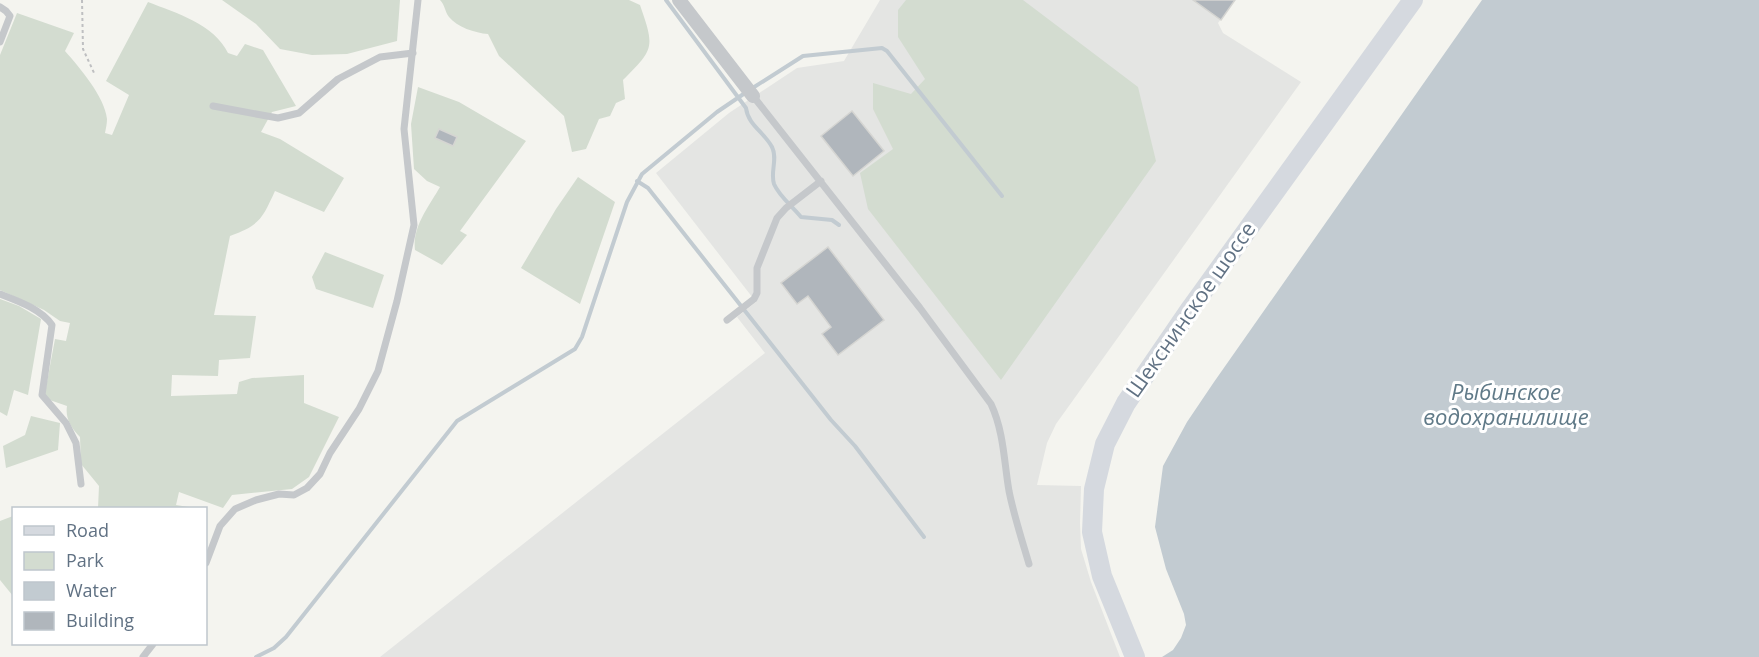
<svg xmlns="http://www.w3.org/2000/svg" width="1759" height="657" font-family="'Open Sans',sans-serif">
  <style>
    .built { fill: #e4e5e3 }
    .green { fill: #d3dcd0 }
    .water { fill: #c2cbd1 }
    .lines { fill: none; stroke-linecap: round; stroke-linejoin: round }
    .stream { stroke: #c2cbd1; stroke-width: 4 }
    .building { fill: #b0b6bc; stroke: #d5d5d2; stroke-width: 1.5 }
    .path { stroke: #bebfc1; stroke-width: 2; stroke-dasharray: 3 3; stroke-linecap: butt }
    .service { stroke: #c5c8cb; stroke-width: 7 }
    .minor { stroke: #c5c8cb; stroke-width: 14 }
    .secondary { stroke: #d5d9df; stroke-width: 20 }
    .labels { text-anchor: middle; stroke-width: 6; stroke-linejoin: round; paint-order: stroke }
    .street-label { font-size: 21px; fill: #607183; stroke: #fff }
    .water-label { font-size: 22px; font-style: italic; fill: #607a88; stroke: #fff }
  </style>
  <rect width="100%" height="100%" fill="#f4f4ef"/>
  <path class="built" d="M 880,0 L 1235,0 L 1218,23 L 1223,33 L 1301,82 L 1056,424 L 1047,443 L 1037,485 L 1081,486 L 1080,523 L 1081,549 L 1091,582 L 1120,657 L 380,657 L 765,353 L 737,317 L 756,302 L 656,173 L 729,113 L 797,68 L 844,61 Z"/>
  <path class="green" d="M 222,0 L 400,0 L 397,41 L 347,54 L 312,55 L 280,49 L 256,24 Z
    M 440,0 L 629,0 L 640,5 C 655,48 654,49 623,80 L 625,99 L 616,103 L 610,116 L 599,119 L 586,149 L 572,152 L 564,116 L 499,56 L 488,34 C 475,33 457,27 449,17 C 445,12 445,5 440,0 Z
    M 906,0 L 1023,0 L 1138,87 L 1156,161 L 1001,380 L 868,209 L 860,173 L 893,149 L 873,109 L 873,83 L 911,94 L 925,79 L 898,37 L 898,10 Z
    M 148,2 C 176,13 214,24 228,53 L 237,56 L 245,44 L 263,50 L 296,106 L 272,112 L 261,132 L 280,139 L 344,178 L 324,212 L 275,191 C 262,219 260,225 230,236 L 214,315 L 256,316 L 250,358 L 219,360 L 218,376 L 172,375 L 171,396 L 237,394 L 239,382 L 252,378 L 304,375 L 304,403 L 339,417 L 309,477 L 292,489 L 232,495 L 223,508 L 179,492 L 176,505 L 195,508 L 98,508 L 99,486 L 81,464 L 80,437 C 71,428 65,418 67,406 L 44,398 L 55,339 L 66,341 L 70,323 L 60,321 L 44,310 L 0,290 L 0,55 L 17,13 L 74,33 L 65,51 C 79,67 105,97 107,119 C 107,123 106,128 105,133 L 112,135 L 129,95 L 106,81 Z
    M 418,87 L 459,102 L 526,141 L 460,231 L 467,235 L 442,265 L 415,250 C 412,227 429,206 440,187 L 427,181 L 414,169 L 411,124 Z
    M 578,177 L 615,202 L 580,304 L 521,268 L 556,209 Z
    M 325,252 L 384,275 L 373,308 L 316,289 L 312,277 Z
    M 0,299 L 19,306 L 41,319 L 28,395 L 14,390 L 7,416 L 0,412 Z
    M 31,416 L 60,423 L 58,450 L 6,468 L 3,446 L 25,435 Z
    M 13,516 L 13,596 L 0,580 L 0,521 Z"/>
  <path class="water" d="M 1482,0 L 1759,0 L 1759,657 L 1162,657 L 1173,650 L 1181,638 L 1186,625 L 1184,614 L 1166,569 L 1155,527 L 1163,466 L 1187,422 L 1214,382 Z"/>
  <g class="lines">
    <path class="stream" d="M 666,0 L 746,108 C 748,125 764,132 772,147 C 778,159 770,172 774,184 C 779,196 793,207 801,217 L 832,220 L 839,225
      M 751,89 L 803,56 L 882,48 L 887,51 L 1002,196
      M 637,181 L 648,188 L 831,420 L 855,446 L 924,537
      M 256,657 L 274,648 L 286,637 L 457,421 L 575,349 L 582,337 L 627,202 L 642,174 L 717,112 L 745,93"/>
  </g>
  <path class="building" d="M 1193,0 L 1235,0 L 1221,20 Z
    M 852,111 L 884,151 L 853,176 L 821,136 Z
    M 439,129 L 457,137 L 453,146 L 435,138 Z
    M 828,247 L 884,320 L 838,355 L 822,334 L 831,327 L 808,296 L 797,304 L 781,283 Z"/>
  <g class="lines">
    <path class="path" d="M 82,0 L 83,49 L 95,75"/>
    <path class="service" d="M 0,7 L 6,11 L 10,16 L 0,42
      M 753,96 L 920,308 L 991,404 C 1004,432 1004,462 1009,491 C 1014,516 1022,540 1029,564
      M 213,106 L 278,118 L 299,113 L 338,79 L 380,57 L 413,53
      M 0,294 C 18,301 41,309 52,325 L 42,395 L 66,423 L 76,443 L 81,484
      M 727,320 L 754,299 L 757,293 L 757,268 L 777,218 L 786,208 L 821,181
      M 206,563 L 220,526 L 235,509 L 256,500 L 279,494 L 294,495 L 307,488 L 320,474 L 330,453 L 359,409 L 378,371 L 397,301 L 414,225 L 404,129 L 418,0
      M 143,657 L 153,644"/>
    <path class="minor" d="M 679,0 L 753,96"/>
    <path class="secondary" d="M 1135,657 L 1102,576 L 1092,532 L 1094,489 L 1105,444 L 1126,403 L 1191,308 L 1413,0"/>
  </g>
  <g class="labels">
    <g class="street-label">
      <text transform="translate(1191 310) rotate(-55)" y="7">Шекснинское шоссе</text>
    </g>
    <g class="water-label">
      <text x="1506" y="400">Рыбинское<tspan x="1506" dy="25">водохранилище</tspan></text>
    </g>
  </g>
  <rect x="12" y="507" width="195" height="138" fill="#ffffff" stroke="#bfc6cd" stroke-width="1.5"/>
  <rect x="24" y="526" width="30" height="9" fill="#d5d9df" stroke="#bfc6cd" stroke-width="1.5"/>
  <text x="66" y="537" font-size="18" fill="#607183">Road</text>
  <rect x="24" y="552" width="30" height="18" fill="#d3dcd0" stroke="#bfc6cd" stroke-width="1.5"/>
  <text x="66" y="567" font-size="18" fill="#607183">Park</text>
  <rect x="24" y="582" width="30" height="18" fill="#c2cbd1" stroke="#bfc6cd" stroke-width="1.5"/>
  <text x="66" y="597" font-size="18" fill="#607183">Water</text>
  <rect x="24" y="612" width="30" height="18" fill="#b0b6bc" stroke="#bfc6cd" stroke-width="1.5"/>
  <text x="66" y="627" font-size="18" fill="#607183">Building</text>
</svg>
